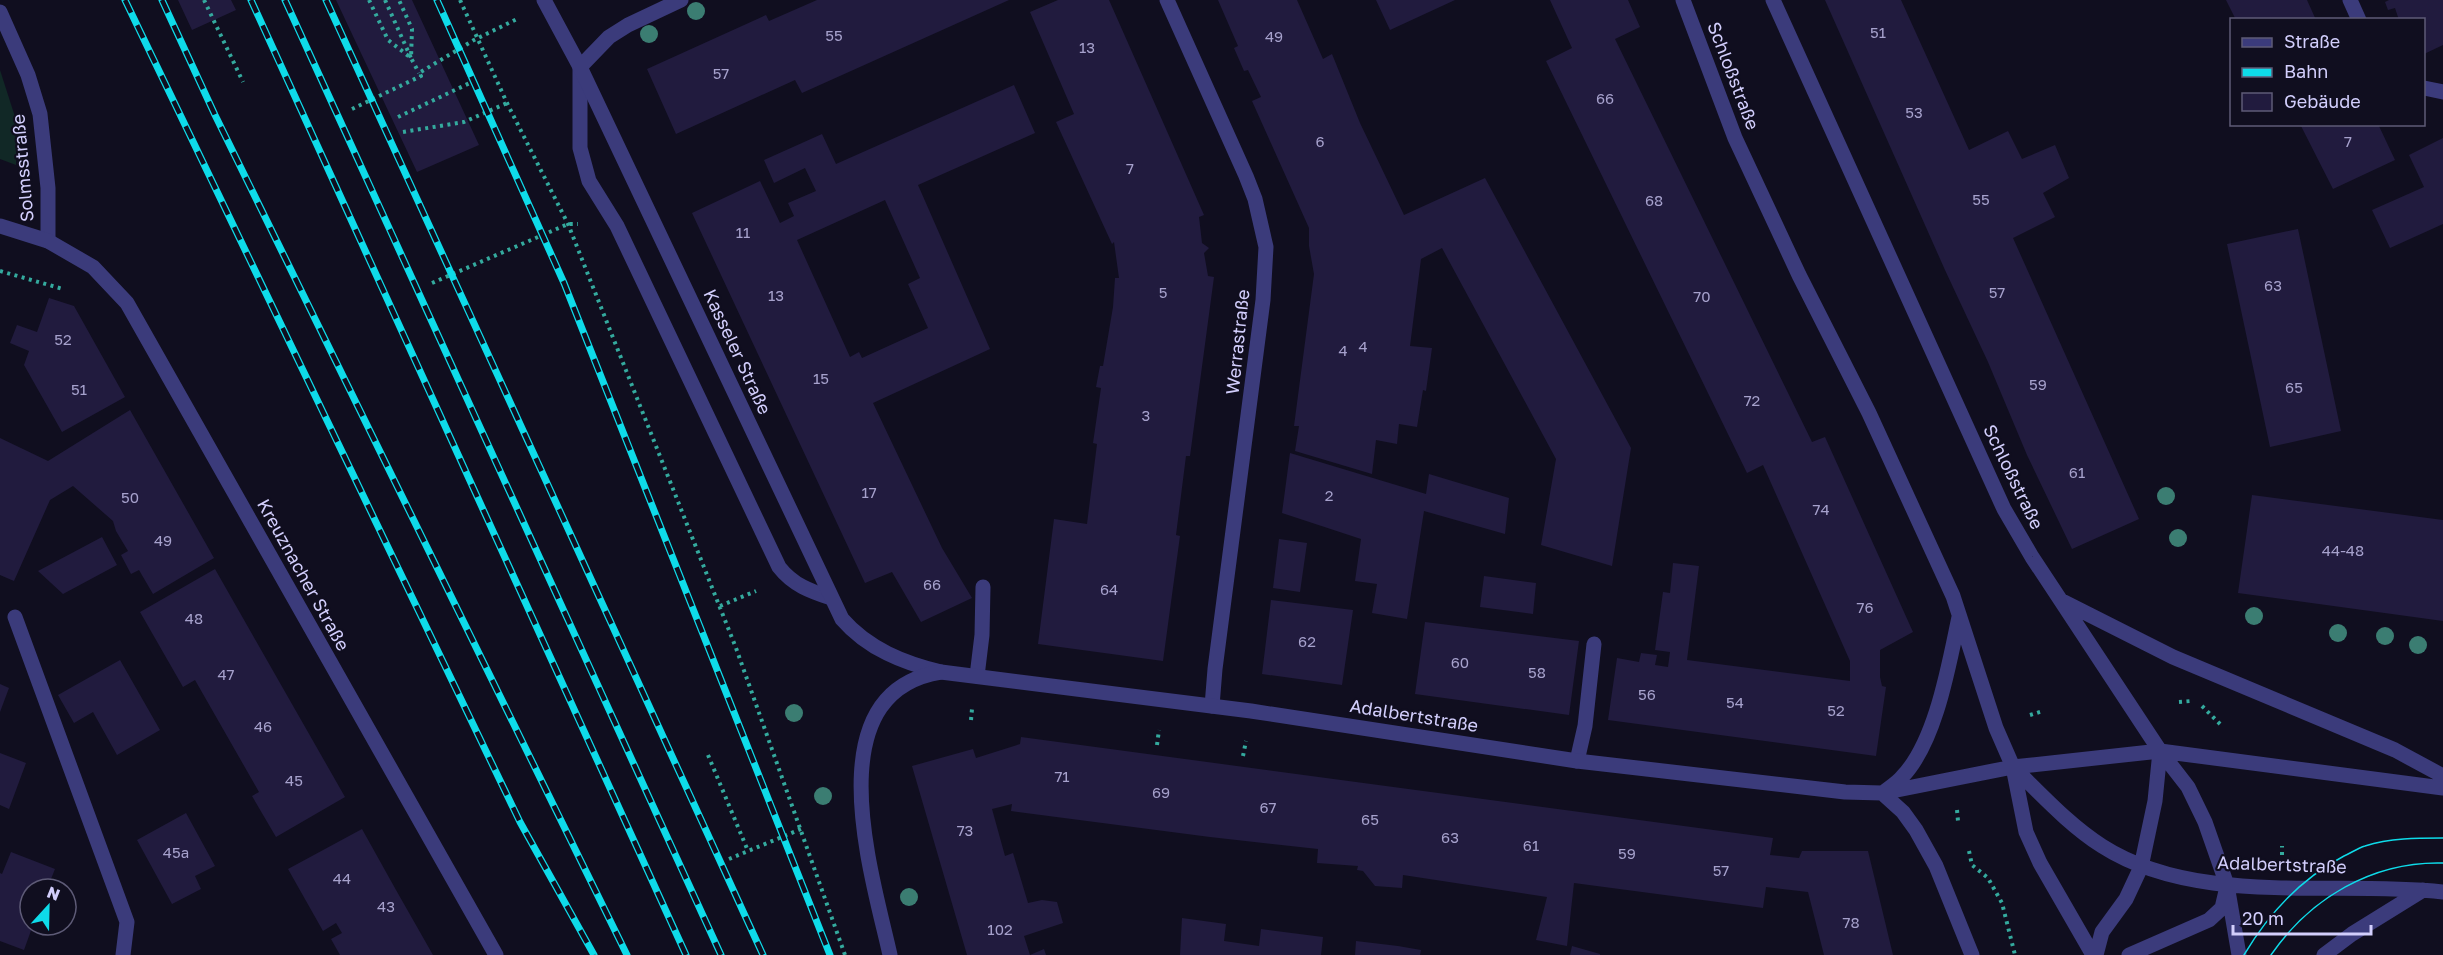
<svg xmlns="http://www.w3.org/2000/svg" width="2443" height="955" font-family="'Golos Text',sans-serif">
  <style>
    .green { fill: #112826 }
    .building { fill: #211b3e; fill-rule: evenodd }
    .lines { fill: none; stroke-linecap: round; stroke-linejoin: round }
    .path { stroke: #34aa9e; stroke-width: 4; stroke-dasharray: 3 4.5; stroke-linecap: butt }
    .service { stroke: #3b3b7b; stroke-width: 15 }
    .minor { stroke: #3b3b7b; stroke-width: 15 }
    .tertiary { stroke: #3b3b7b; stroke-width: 15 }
    .tram { stroke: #0edbe9; stroke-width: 1.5 }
    .rail-casing { stroke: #0edbe9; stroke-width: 7 }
    .rail { stroke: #100e1f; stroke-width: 4.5; stroke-dasharray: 14; stroke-linecap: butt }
    .tree { fill: #3b7d72 }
    .labels { text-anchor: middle; stroke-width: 4.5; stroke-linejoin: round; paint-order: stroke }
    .number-label { font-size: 15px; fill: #a6a1cc }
    .street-label { font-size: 18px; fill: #d2cefc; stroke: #100e1f }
  </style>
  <rect width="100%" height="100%" fill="#100e1f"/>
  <path class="green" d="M 0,70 L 17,123 L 16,165 L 0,159 Z"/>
  <path class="building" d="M 178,0 L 231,0 L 236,10 L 192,30 Z
    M 336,0 L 412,0 L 479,145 L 417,172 Z
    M 817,0 L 1009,0 L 802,93 L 795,80 L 676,134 L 647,69 L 766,15 L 769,21 Z
    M 1058,0 L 1109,0 L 1204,215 L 1199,217 L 1202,243 L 1209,248 L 1204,253 L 1208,276 L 1214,277 L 1190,456 L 1186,456 L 1176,535 L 1180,536 L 1163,661 L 1038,644 L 1054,519 L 1087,524 L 1097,444 L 1093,443 L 1101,388 L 1096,387 L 1100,366 L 1103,366 L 1113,307 L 1115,278 L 1119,278 L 1114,242 L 1112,244 L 1056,122 L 1074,114 L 1030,12 Z
    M 1218,0 L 1297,0 L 1323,59 L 1332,54 L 1360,123 L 1404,215 L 1485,178 L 1631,448 L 1612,566 L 1541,545 L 1556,459 L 1442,248 L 1421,259 L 1410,346 L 1432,348 L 1426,391 L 1423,390 L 1417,427 L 1399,424 L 1397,444 L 1376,440 L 1372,474 L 1295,451 L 1299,426 L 1294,426 L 1314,274 L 1309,246 L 1309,228 L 1252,101 L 1261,97 L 1248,70 L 1244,71 L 1234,48 L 1238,46 Z
    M 1376,0 L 1455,0 L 1390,30 Z
    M 1550,0 L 1628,0 L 1640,27 L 1615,39 L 1812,442 L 1825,437 L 1913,632 L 1880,650 L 1880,677 L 1882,686 L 1886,687 L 1876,756 L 1608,720 L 1617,658 L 1639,662 L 1641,653 L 1657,655 L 1655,665 L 1668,667 L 1670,652 L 1655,650 L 1663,592 L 1670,593 L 1673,563 L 1699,566 L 1687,660 L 1850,681 L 1850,661 L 1763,465 L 1747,473 L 1546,61 L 1572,48 Z
    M 1825,0 L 1901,0 L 1969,150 L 2008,131 L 2022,159 L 2055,145 L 2069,178 L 2043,193 L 2055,217 L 2013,238 L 2139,519 L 2072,549 L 2027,455 L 1988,362 L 1945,270 Z
    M 2226,0 L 2307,0 L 2316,20 L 2236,20 Z
    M 2389,0 L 2443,0 L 2443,45 L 2424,54 L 2424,20 L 2399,20 L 2395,8 L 2388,10 L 2385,2 Z
    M 1014,85 L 1035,133 L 918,185 L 990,349 L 873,403 L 942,548 L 972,598 L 921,622 L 892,572 L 865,583 L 692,213 L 760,181 L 780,223 L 794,216 L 788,203 L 816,191 L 805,168 L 774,183 L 764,160 L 822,134 L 836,164 ZM 885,200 L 920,278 L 908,284 L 928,328 L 862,358 L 859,352 L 850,357 L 797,240 Z
    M 2300,124 L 2378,124 L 2395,160 L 2333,189 Z
    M 2443,138 L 2443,224 L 2390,248 L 2372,210 L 2424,187 L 2409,155 Z
    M 2298,229 L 2341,431 L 2270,447 L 2227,244 Z
    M 49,298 L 74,306 L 125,397 L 62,432 L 24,365 L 29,351 L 10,343 L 17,325 L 37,332 Z
    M 130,410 L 214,558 L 153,594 L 139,570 L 131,574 L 121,555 L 128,551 L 116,531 L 113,521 L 73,486 L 50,500 L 14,581 L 0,575 L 0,438 L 48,461 Z
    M 1290,453 L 1426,494 L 1429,474 L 1509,498 L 1505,534 L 1424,511 L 1407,619 L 1372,613 L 1377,584 L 1355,581 L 1361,539 L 1282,513 Z
    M 2252,495 L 2443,520 L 2443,621 L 2238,593 Z
    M 102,537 L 117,565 L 63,594 L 38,571 Z
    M 1279,539 L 1307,543 L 1300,592 L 1273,588 Z
    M 215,569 L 345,797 L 276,837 L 252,796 L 259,792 L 195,680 L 183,687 L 140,612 Z
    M 1484,576 L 1536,583 L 1533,614 L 1480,607 Z
    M 1271,600 L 1353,610 L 1342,685 L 1262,674 Z
    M 1425,622 L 1579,641 L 1569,715 L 1415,694 Z
    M 120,660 L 160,730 L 117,755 L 93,712 L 74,723 L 58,695 Z
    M 0,684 L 9,688 L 0,712 Z
    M 1021,737 L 1773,838 L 1770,855 L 1799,858 L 1802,851 L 1868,851 L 1893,955 L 1824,955 L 1808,892 L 1766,887 L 1763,908 L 1574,883 L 1567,946 L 1536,940 L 1547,897 L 1403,875 L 1402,888 L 1375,886 L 1363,871 L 1357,870 L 1358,866 L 1317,863 L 1318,849 L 1210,837 L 1011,811 L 1012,804 L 992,809 L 1005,856 L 1013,853 L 1028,903 L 1042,900 L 1057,902 L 1063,923 L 1024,936 L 1030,955 L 1044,949 L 1046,955 L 967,955 L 912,766 L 973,749 L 976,758 L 1020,744 Z
    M 0,753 L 26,763 L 9,809 L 0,805 Z
    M 186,813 L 215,866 L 195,876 L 201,889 L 172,904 L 137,840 Z
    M 362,829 L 396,890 L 433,955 L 340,955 L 331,939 L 342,933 L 336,923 L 323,931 L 288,869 Z
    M 11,852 L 55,869 L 47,889 L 30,889 L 30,925 L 33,925 L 24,950 L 0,941 L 0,873 L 2,874 Z
    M 1182,918 L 1226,924 L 1224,941 L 1259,946 L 1261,929 L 1323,937 L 1321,955 L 1180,955 Z
    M 1356,941 L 1398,946 L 1421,950 L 1420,955 L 1355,955 Z
    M 1572,946 L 1600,954 L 1600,955 L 1570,955 Z"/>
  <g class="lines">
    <path class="path" d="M 204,0 L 243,82
      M 369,0 L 388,40 L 411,58 L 419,73
      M 385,0 L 411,58 L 412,29 L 399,0
      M 460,0 L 507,103 L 568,224 L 736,648 L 845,955
      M 352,109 L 421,76 L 419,73 L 474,40 L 519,18
      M 398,117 L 474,81 L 466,63
      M 403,132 L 464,122 L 507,103
      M 0,271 L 63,289
      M 432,283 L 568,224 L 578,224
      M 720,606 L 756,591
      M 2179,702 L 2191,701
      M 2202,706 L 2222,726
      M 2030,715 L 2043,711
      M 971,720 L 972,709
      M 1157,745 L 1159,730
      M 708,755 L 748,851
      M 1243,756 L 1246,741
      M 1957,810 L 1958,821
      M 1969,851 L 1972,865 L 1988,878 L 2002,903 L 2015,955
      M 2282,855 L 2282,846
      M 729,859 L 801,829"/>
    <path class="service" d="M 0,12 L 28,75 L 40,114 L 48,188 L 48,241
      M 580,67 L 580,148 L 589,181 L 617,226 L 779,567 C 793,585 810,591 831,598
      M 15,617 L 127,922 L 123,955
      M 977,676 L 982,635 L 983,587
      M 1577,761 L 1585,726 L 1594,644"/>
    <path class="minor" d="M 544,0 L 580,67 L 842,619 C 868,649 904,663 941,672
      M 1167,0 L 1246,176 L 1255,199 L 1266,247 L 1263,300 L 1215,669 L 1212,706
      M 2350,0 L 2359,20
      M 580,67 L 609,37 L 628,25 L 681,0
      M 2424,88 L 2443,92
      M 0,226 L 48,241 L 93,267 L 127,303 L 496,955"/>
    <path class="tertiary" d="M 1683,0 L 1735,138 L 1799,275 L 1869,413 L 1953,596 L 1996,728 L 2013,767 L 2026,832 L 2040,863 L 2093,955
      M 1773,0 L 2004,509 L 2032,557 L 2160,751 L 2188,787 L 2205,822 L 2227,885 L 2239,955
      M 2064,602 L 2173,657 L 2395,750 L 2443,776
      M 2013,767 C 2041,794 2069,825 2102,846 C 2197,907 2335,880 2443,892
      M 1884,792 C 1890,787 1897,783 1902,777 C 1936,742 1949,664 1959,617
      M 1882,793 L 1903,812 L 1916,830 L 1936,866 L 1972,955
      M 890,955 C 872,874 814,692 941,672 L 1251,711 L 1577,761 L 1845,792 L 1882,793 L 2013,767 L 2160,751 L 2443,788
      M 2096,955 L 2102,932 L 2126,899 L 2141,867 L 2155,801 L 2160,751
      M 2129,955 L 2209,920 L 2222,908 L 2226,891
      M 2324,955 L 2352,934 L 2423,890"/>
    <path class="tram" d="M 2244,955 C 2269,913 2300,879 2344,856 C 2351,853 2358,848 2365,846 C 2390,838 2417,838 2443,838
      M 2271,955 C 2310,898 2373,861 2443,863"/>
    <g class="rail-casing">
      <path id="rail" d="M 125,0 L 520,822 L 594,955
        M 162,0 L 215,115 L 627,955
        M 251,0 L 686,955
        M 285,0 L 721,955
        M 326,0 L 763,955
        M 437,0 L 564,283 L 830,955"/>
    </g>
    <use href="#rail" class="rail"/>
  </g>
  <g class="tree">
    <circle cx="696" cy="11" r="9"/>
    <circle cx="649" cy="34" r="9"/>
    <circle cx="2166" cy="496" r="9"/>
    <circle cx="2178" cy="538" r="9"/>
    <circle cx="2254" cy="616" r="9"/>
    <circle cx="2338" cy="633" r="9"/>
    <circle cx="2385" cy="636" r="9"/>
    <circle cx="2418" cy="645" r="9"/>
    <circle cx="794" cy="713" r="9"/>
    <circle cx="823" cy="796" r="9"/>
    <circle cx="909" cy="897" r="9"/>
  </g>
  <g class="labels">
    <g class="number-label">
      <text x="1878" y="38">51</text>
      <text x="834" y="41">55</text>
      <text x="1274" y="42">49</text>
      <text x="1087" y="53">13</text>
      <text x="721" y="79">57</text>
      <text x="1605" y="104">66</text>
      <text x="1914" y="118">53</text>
      <text x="1320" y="147">6</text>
      <text x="2348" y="147">7</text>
      <text x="1130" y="174">7</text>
      <text x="1981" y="205">55</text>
      <text x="1654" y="206">68</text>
      <text x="743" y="238">11</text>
      <text x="2273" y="291">63</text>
      <text x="1163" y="298">5</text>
      <text x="1997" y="298">57</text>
      <text x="776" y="301">13</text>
      <text x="1702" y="302">70</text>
      <text x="63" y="345">52</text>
      <text x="1363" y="352">4</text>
      <text x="1343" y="356">4</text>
      <text x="821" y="384">15</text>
      <text x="2038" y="390">59</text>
      <text x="2294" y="393">65</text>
      <text x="79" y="395">51</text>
      <text x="1752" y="406">72</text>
      <text x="1146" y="421">3</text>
      <text x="2077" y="478">61</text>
      <text x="869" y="498">17</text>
      <text x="1329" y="501">2</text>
      <text x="130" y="503">50</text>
      <text x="1821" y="515">74</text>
      <text x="163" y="546">49</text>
      <text x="2343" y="556">44-48</text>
      <text x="932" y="590">66</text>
      <text x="1109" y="595">64</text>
      <text x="1865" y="613">76</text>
      <text x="194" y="624">48</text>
      <text x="1307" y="647">62</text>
      <text x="1460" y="668">60</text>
      <text x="1537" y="678">58</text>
      <text x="226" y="680">47</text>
      <text x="1647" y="700">56</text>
      <text x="1735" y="708">54</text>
      <text x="1836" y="716">52</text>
      <text x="263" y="732">46</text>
      <text x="1062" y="782">71</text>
      <text x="294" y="786">45</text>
      <text x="1161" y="798">69</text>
      <text x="1268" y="813">67</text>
      <text x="1370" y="825">65</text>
      <text x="965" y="836">73</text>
      <text x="1450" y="843">63</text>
      <text x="1531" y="851">61</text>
      <text x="176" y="858">45a</text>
      <text x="1627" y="859">59</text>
      <text x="1721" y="876">57</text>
      <text x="342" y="884">44</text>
      <text x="386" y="912">43</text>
      <text x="1851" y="928">78</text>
      <text x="1000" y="935">102</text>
    </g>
    <g class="street-label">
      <text transform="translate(1733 76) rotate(69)" y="6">Schloßstraße</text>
      <text transform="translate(23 168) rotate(-95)" y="6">Solmsstraße</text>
      <text transform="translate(1238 342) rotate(-84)" y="6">Werrastraße</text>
      <text transform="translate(737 352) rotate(65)" y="6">Kasseler Straße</text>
      <text transform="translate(2013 477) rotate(64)" y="6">Schloßstraße</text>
      <text transform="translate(303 575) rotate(61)" y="6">Kreuznacher Straße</text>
      <text transform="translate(1414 716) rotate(9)" y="6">Adalbertstraße</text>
      <text transform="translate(2282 865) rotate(2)" y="6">Adalbertstraße</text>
    </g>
  </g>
  <rect x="2230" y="18" width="195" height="108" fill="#100e1f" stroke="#5e5b77" stroke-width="1.5"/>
  <rect x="2242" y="38" width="30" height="9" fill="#3b3b7b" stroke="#5e5b77" stroke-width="1.5"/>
  <text x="2284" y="48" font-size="18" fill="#d2cefc">Straße</text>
  <rect x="2242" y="68" width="30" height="9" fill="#0edbe9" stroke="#5e5b77" stroke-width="1.5"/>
  <text x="2284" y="78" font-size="18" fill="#d2cefc">Bahn</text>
  <rect x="2242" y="93" width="30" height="18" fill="#211b3e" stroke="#5e5b77" stroke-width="1.5"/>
  <text x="2284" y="108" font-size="18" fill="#d2cefc">Gebäude</text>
  <g transform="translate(48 907) rotate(22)"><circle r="28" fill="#100e1f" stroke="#5e5b77" stroke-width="1.5"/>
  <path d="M0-4.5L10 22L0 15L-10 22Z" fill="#0edbe9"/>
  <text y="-9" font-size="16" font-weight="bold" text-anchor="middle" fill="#d2cefc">N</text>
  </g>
  <path d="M2233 925v9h138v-9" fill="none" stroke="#d2cefc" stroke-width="3"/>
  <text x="2242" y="925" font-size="18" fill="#d2cefc" stroke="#100e1f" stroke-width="4.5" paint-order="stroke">20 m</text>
</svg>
